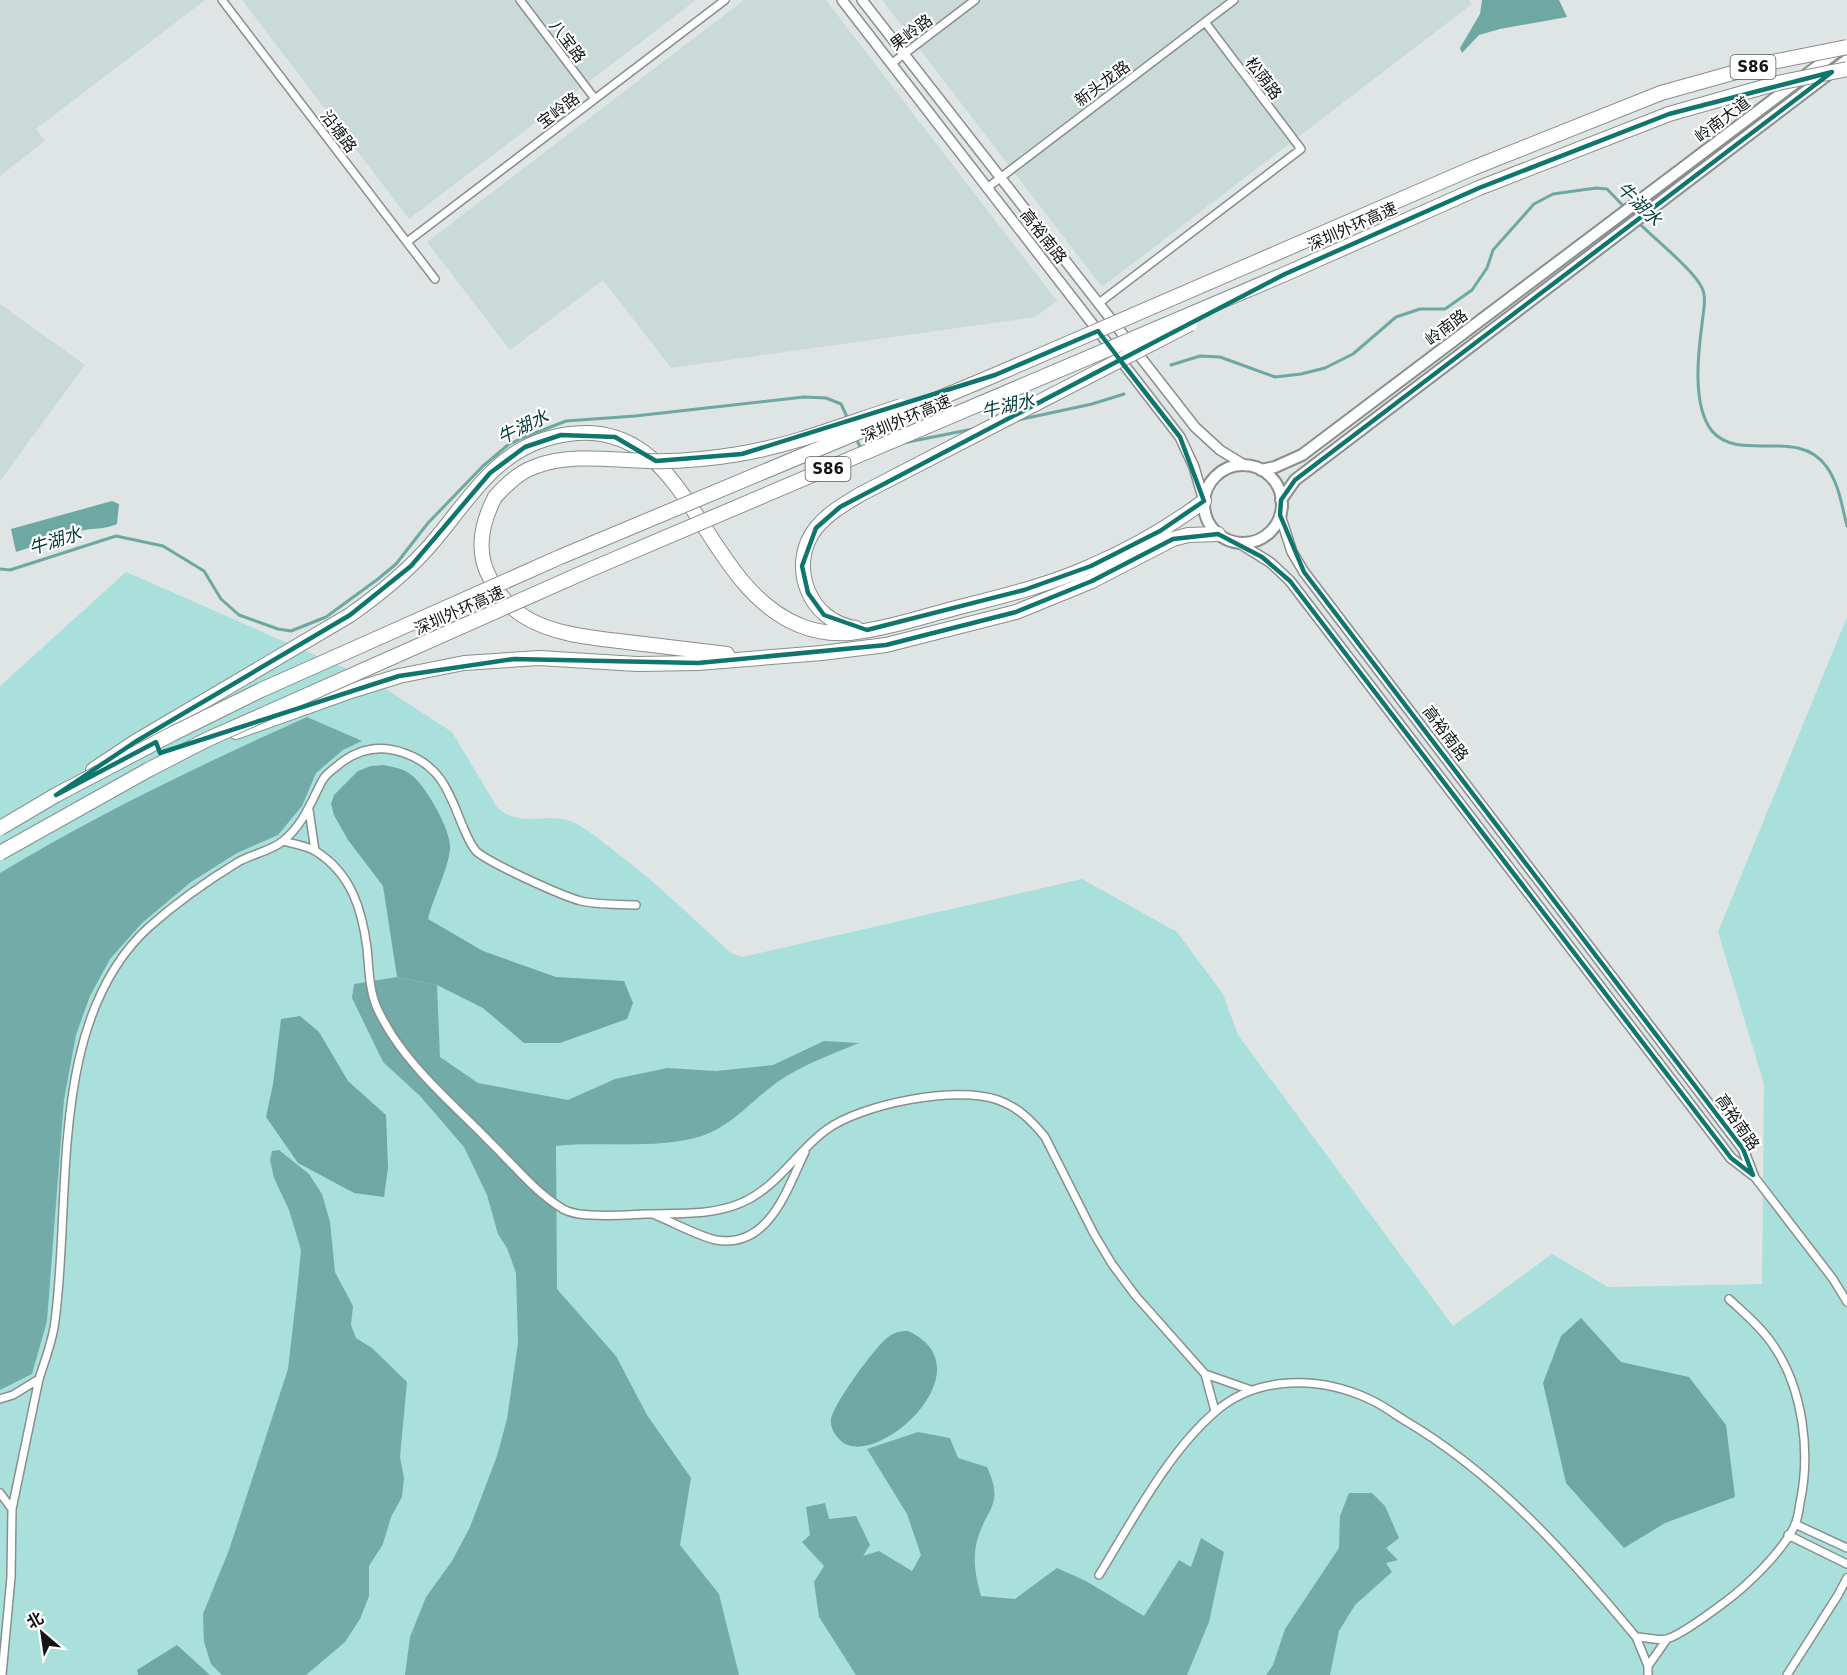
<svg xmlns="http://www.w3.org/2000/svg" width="1847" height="1675" font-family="'DejaVu Sans','Noto Sans SC',sans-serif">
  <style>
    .built { fill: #cadad9 }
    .green { fill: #aae0dc }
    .forest { fill: #72aba7 }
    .water { fill: #6ea8a3 }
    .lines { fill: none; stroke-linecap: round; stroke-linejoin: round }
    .stream { stroke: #6ea8a3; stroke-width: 3 }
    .minor-casing { stroke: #888f8e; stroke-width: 10 }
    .tertiary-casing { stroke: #888f8e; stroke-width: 12 }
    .primary-casing { stroke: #888f8e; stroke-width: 14 }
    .motorway-casing { stroke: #888f8e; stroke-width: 16 }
    .minor { stroke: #fff; stroke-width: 7 }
    .tertiary { stroke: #fff; stroke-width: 9 }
    .primary { stroke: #fff; stroke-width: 10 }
    .motorway { stroke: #fff; stroke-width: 14 }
    .motorway-bridge-casing { stroke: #888f8e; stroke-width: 16; stroke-linecap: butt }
    .motorway-bridge { stroke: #fff; stroke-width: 14 }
    .marked { fill: none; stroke: #0f766e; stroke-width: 4.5; stroke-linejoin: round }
    .labels { text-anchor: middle; stroke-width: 4.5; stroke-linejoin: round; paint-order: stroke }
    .shield { fill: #fff; stroke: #595b5b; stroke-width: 1.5 }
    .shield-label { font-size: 15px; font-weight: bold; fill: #121515 }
    .street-label { font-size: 16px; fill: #121515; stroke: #fff }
    .water-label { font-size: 18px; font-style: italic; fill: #013b38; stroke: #fff }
  </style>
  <rect width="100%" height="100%" fill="#dee5e4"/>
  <path class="built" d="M 0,0 L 205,0 L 36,129 L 45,141 L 0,176 Z
    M 242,0 L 696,0 L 409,219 Z
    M 744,0 L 826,0 L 1057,301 L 1035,317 L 671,368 L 603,280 L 510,350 L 427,242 Z
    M 882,0 L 1469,0 L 1472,4 L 1102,287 Z
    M 0,304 L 85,365 L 0,481 Z"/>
  <path class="green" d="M 126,572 L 372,680 L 452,732 L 497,807 C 520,830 550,810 575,823 C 589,830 601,841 613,850 C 655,881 692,918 731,953 L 742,957 L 1082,879 L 1177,932 L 1223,994 L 1238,1035 L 1453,1326 L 1552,1254 L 1608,1287 L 1762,1284 L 1764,1084 L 1718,932 L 1847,617 L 1847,1675 L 0,1675 L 0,686 Z"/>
  <path class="forest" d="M 307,717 L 362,741 L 343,750 L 316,773 L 302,806 L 278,835 L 237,853 L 191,882 L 142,923 L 110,959 L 90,996 L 76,1035 L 64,1100 L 47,1321 L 32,1374 L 0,1390 L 0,873 C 98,814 202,764 307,717 Z
    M 397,977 L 437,985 L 440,1057 L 478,1083 L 568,1100 L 615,1079 L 667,1068 L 716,1071 L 773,1065 L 824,1041 L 859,1043 C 830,1055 802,1065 776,1083 C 753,1100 730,1127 702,1136 C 655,1150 604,1141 556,1146 L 557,1289 L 616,1356 L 647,1415 L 691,1478 L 680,1545 L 719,1594 L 739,1675 L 405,1675 L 410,1637 L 426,1597 L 452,1561 L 470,1527 L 497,1456 L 507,1419 L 518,1343 L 516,1273 L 507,1248 L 498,1234 L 487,1195 L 464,1147 L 420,1096 L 383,1062 L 352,998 L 354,984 Z
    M 279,1150 L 309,1174 L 322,1194 L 330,1222 L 335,1272 L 353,1306 L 351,1325 L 356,1338 L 372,1348 L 407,1382 L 400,1457 L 404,1478 L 402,1497 L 391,1517 L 383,1544 L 369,1566 L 369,1596 L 360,1619 L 345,1642 L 306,1675 L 222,1675 L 211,1664 L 204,1642 L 203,1614 L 229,1550 L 288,1369 L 297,1291 L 301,1250 L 289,1210 L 274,1178 L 270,1160 L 272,1151 Z
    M 918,1432 L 950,1438 L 958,1458 L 987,1467 C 1005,1506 986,1507 977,1541 C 972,1560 976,1578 981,1596 L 1015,1599 L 1057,1568 L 1086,1581 L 1144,1616 L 1179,1560 L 1191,1567 L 1201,1538 L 1224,1552 L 1209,1622 L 1187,1675 L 856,1675 L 819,1617 L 814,1582 L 824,1566 L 802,1542 L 810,1535 L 806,1507 L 825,1503 L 829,1519 L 856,1516 L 870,1545 L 863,1556 L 879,1551 L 912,1571 L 921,1555 L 907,1514 L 867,1449 Z
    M 1349,1493 L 1372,1493 L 1385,1506 L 1399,1538 L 1386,1548 L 1398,1560 L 1386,1563 L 1392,1572 L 1355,1605 L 1339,1631 L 1330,1675 L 1266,1675 L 1273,1665 L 1285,1629 L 1339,1548 L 1340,1516 Z"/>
  <path class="water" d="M 1482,0 L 1559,0 L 1567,17 L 1500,29 L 1479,35 L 1462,53 L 1460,48 L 1480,14 Z
    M 112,501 L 119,504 L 117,524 C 106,529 97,528 85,530 C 61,534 39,545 16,552 L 11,529 Z
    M 384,765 C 393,767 402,768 410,774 C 425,784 452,831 450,849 C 448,870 433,898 428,919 L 483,951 L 556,977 L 624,981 L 633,1003 L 627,1019 L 560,1043 L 524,1043 L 483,1008 L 437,985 L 397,977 L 383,886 L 348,840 L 334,815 L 331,804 L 334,795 L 358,771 L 371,766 Z
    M 300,1016 L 319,1032 L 348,1081 L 386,1115 L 388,1168 L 384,1197 L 354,1193 L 298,1163 L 266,1117 L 273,1084 L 281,1019 Z
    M 1581,1318 L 1621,1362 L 1689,1377 L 1726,1425 L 1735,1497 L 1665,1523 L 1624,1548 L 1566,1483 L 1543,1383 L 1561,1336 Z
    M 908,1331 C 991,1369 873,1474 840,1440 C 835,1435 830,1428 831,1420 C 832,1406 875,1347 887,1338 C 894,1332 900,1331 908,1331 Z
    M 177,1645 L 210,1675 L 138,1675 L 137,1670 Z"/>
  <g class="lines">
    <path class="stream" d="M 1638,222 C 1653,238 1694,270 1702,288 C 1707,298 1703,313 1702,324 C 1698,354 1692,406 1712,431 C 1739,463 1798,427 1826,466 C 1839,483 1842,507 1847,526
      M 1171,365 L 1200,356 L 1220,357 L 1275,377 L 1301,374 L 1325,368 L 1353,354 L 1396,317 L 1420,309 L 1445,309 L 1472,290 L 1487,268 L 1493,250 L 1534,204 L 1553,194 L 1596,188 L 1607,189 L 1634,217
      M 1018,420 L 1092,404 L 1124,394
      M 855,436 L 861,449
      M 903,443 L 973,429
      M 0,569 L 10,570 L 116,536 L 163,546 L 204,571 L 221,599 L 239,615 L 278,629 L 291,631 L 326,617 L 378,579 L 396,564 L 428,523 L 483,466 L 508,445 L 522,438 L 566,421 L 635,416 L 804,397 L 826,398 L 841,404 L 848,419"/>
    <g class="minor-casing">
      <path id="minor" d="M 222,0 L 435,279
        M 520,0 L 595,99
        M 891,64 L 975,0
        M 987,188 L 1234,0
        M 407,242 L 725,0
        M 1099,303 L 1301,149 L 1205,22
        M 309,810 L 315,851
        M 283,841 C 293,844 308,846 317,852 C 351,874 362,909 367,948 C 369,968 369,990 377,1008 C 381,1017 387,1027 392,1035 C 418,1075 456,1107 489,1141 C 512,1163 533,1190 560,1207 C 565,1211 573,1213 579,1214 C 601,1217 624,1215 645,1214 C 678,1213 710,1216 741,1203 C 778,1187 795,1153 826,1130 C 861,1104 957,1085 998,1100 C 1018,1107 1032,1121 1045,1137 L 1094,1234 L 1112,1264 L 1135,1295 L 1205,1374 L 1251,1390
        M 1753,1175 L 1833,1279 L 1847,1302
        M 655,1215 C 673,1222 697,1236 716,1240 C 769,1249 787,1189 805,1152
        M 1205,1374 L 1215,1411
        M 0,1399 L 13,1395 L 39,1379 C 45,1360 53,1340 55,1321 C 72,1196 47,1020 149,927 C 177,902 207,881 238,862 C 252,854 271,851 283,841 C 303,825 311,802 322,781 C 325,775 332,770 337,766 C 357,749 379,744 404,753 C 439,765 448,789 461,822 C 465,831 469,843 476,851 C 489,863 562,896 581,901 C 598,905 618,904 636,905
        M 0,1493 L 12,1509
        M 1795,1524 L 1847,1548
        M 1788,1535 L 1847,1564
        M 1099,1575 C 1131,1523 1169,1451 1215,1412 C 1257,1375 1320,1376 1369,1399 C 1381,1404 1393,1413 1404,1420 C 1496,1474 1568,1555 1636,1637 C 1645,1637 1659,1641 1667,1639 C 1680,1635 1713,1611 1725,1602 C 1748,1585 1783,1551 1795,1525 C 1798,1518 1799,1510 1800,1503 C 1811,1452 1803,1388 1773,1345 C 1761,1327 1744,1313 1729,1299
        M 1636,1637 L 1648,1666 L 1648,1675
        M 1648,1666 L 1667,1639
        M 2,1675 L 11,1577 L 12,1509 L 39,1379
        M 1787,1675 L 1838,1595 L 1847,1578"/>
    </g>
    <g class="tertiary-casing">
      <path id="tertiary" d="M 842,0 L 1180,437 L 1194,467 L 1204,501
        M 862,0 L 1195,427 L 1220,450 L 1246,466
        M 1280,515 L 1292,552 L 1304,572 L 1743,1149 L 1753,1175
        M 1239,543 L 1271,563 L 1290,581 L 1731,1158 L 1753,1175"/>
    </g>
    <g class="primary-casing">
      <path id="primary" d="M1204 504a39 39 0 1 1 78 0a39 39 0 1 1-78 0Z
        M 1261,470 L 1275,467 L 1302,455 L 1839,50
        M 1281,500 L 1295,480 L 1847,60"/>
    </g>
    <g class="motorway-casing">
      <path id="motorway" d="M 495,497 C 481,524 475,553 491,580 C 499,595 510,608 525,617 C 554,635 594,638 627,642 C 660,646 694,650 727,654
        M 856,628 C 809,622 787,565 816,528 C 828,513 846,503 861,494
        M 236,732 L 354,690 L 399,676 L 464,663 L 539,658 L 637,664 L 698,663 L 822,653 L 886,645 L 1016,612 L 1092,581 L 1173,539 L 1188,535 L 1218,534
        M 93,770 L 135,742 L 350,615 C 377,596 403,575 425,551 C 462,511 490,455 546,439 C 690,397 692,581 799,625 C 815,632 834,634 850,633 C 885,629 919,618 952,609 C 999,597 1047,586 1091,566 C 1131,549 1169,527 1204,501"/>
    </g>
    <use href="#minor" class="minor"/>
    <use href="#tertiary" class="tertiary"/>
    <use href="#primary" class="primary"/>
    <use href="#motorway" class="motorway"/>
    <g class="motorway-bridge-casing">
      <path id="motorway-bridge" d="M 861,494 L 1190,324
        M 495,497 C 506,485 518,473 534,467 C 569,453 611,460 648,461 C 678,462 709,459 739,454 C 794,445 848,423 901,406
        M 0,828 L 56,795 L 172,734 L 261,690 L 560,557 L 995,375 L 1473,168 L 1661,93 L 1772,62 L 1847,47
        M 0,853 L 148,770 L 206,740 L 589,570 L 1285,274 L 1479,188 L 1669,114 L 1778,83 L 1847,69"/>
    </g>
    <use href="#motorway-bridge" class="motorway-bridge"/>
  </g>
  <path class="marked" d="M 1832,72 L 1295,480 L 1281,500 L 1280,515 L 1304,572 L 1743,1149 L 1753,1175 L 1731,1158 L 1290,581 L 1262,557 L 1218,534 L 1173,539 L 1092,581 L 1016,612 L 886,645 L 698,663 L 514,659 L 399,676 L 160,753 L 156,742 L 56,795 L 135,742 L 350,615 L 411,566 L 490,473 L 525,447 L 561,435 L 615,437 L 656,461 L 742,454 L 995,375 L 1098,331 L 1120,360 L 840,507 L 816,528 L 802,566 L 808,593 L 824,615 L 867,630 L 1024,590 L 1091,566 L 1160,531 L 1204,501 L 1180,437 L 1120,360 L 1285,274 L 1479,188 L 1669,114 Z"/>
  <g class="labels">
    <g class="shield">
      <rect x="1730.5" y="55" width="45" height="24" rx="4.5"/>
      <rect x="805.5" y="457" width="45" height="24" rx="4.5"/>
    </g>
    <g class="shield-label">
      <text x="1753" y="72">S86</text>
      <text x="828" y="474">S86</text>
    </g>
    <g class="street-label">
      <text transform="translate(911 32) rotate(-37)" y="6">果岭路</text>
      <text transform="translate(568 41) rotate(53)" y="6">八宝路</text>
      <text transform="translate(1264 78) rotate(53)" y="6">松荫路</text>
      <text transform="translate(1102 83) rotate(-37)" y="6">新头龙路</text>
      <text transform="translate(558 110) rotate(-37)" y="6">宝岭路</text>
      <text transform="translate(1722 119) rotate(-37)" y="6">岭南大道</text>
      <text transform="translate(339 131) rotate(53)" y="6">沿塘路</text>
      <text transform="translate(1352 226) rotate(-24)" y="6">深圳外环高速</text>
      <text transform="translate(1044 236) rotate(52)" y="6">高裕南路</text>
      <text transform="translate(1446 327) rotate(-37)" y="6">岭南路</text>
      <text transform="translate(906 418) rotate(-23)" y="6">深圳外环高速</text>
      <text transform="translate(459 610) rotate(-24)" y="6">深圳外环高速</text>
      <text transform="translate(1446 733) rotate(53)" y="6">高裕南路</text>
      <text transform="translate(1738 1122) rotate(56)" y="6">高裕南路</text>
    </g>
    <g class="water-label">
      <text transform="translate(1639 204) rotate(44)" y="6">牛湖水</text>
      <text transform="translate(1008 406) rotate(-13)" y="6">牛湖水</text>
      <text transform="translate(523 427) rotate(-26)" y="6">牛湖水</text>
      <text transform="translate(55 541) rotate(-18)" y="6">牛湖水</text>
    </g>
  </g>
  <g transform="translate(42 1633) rotate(331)" stroke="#ffffff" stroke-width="4.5" paint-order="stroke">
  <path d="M0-4.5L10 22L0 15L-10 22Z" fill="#121515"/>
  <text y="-9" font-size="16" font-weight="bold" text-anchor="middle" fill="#121515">北</text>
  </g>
</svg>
